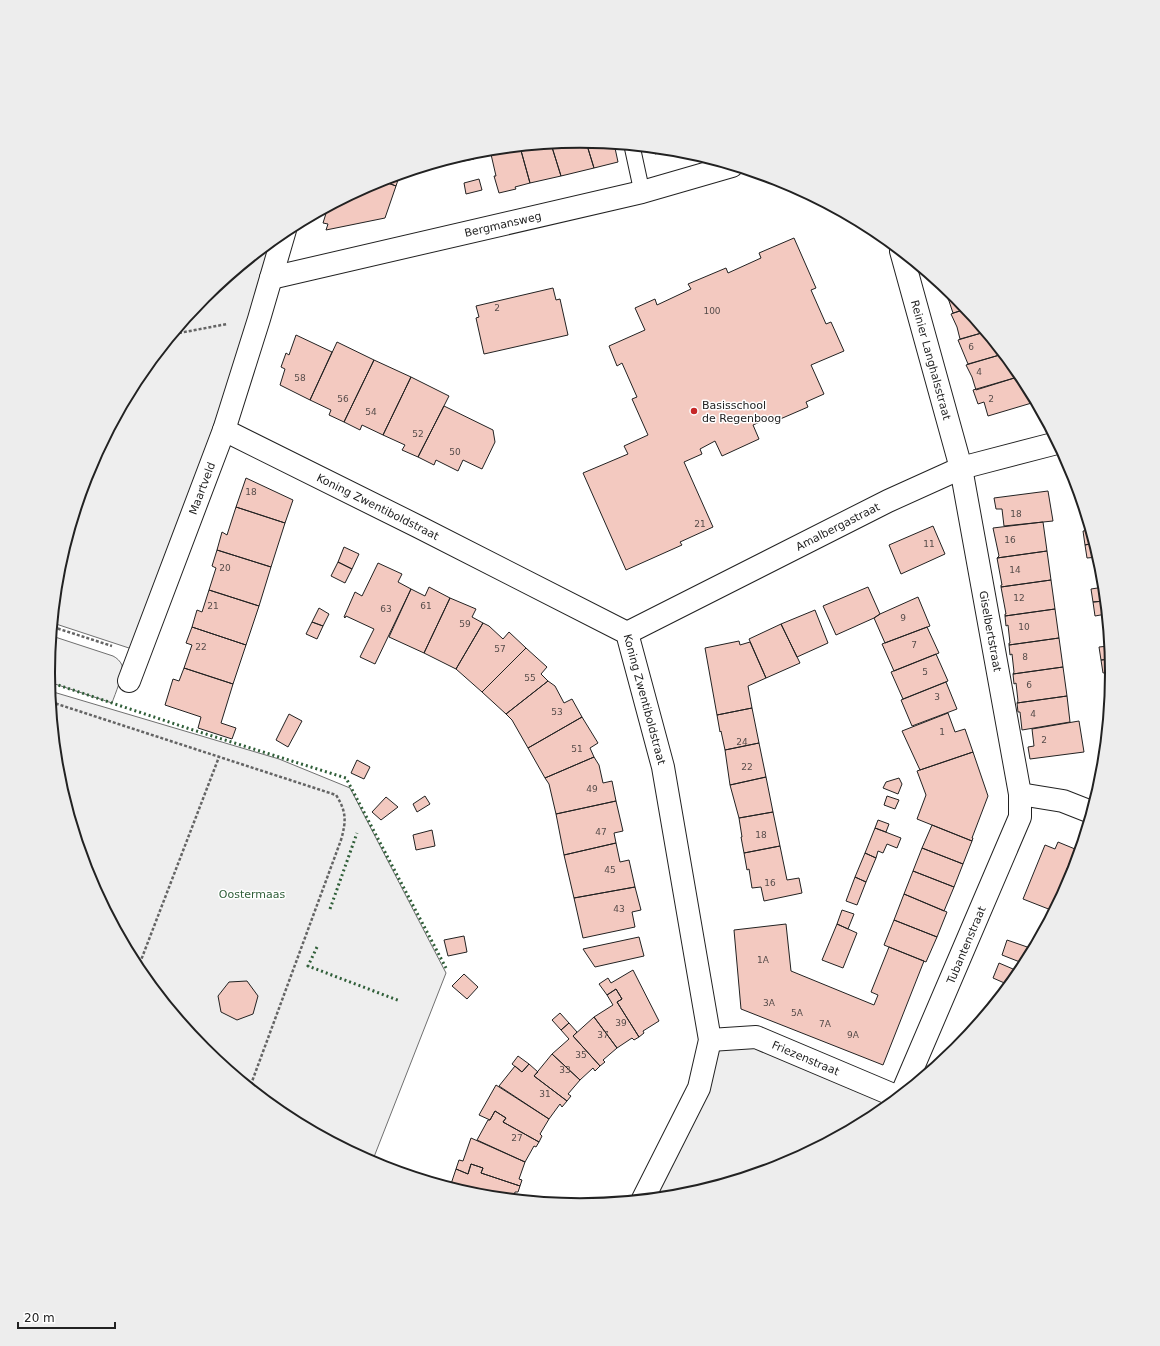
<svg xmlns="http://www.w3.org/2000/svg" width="1160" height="1346" font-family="'DejaVu Sans',sans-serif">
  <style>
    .green { fill: #eee; stroke: #6f6f6f }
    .building { fill: #f3c9c0; stroke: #222 }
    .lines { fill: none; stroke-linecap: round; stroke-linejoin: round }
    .service-casing { stroke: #222; stroke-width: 17 }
    .minor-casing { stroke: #222; stroke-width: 24 }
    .path { stroke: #646464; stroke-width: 2.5; stroke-dasharray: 3 2; stroke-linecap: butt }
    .service { stroke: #fff; stroke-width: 15 }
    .minor { stroke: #fff; stroke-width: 22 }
    .hedge { stroke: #2f5e38; stroke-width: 3; stroke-dasharray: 2 3; stroke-linecap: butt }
    .poi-dot { fill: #c62828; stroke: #fff; stroke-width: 1.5 }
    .labels { text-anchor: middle; stroke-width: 3; stroke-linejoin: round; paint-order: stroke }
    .number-label { font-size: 9px; fill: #564c4a }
    .street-label { font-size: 11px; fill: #222; stroke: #fff }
    .poi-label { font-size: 11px; fill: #222; stroke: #fff; text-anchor: start }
    .park-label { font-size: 11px; fill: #2f5e38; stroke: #fff }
    .rim { fill: none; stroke: #222; stroke-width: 2 }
  </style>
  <rect width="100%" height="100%" fill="#fff"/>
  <path class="green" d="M 278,236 L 266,276 L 135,650 L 53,623 L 58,569 L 89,469 L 138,377 L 204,297 Z
    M 52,636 L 113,656 C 117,658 120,661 122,665 C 124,674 115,694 112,703 L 49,682 L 48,673 Z
    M 50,691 L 279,759 L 350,788 L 446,973 L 372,1162 L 284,1115 L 204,1049 L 138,968 L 88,876 L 58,777 Z
    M 755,1041 L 894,1100 L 875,1115 L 783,1165 L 684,1195 L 654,1198 L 712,1043 Z"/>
  <path class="building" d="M 580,141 L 586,142 L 594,168 L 561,176 L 551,144 Z
    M 586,142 L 625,145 L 625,146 L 615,148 L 618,162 L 594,168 Z
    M 551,144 L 561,176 L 530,183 L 520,147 Z
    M 520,147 L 530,183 L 515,187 L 516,189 L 499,193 L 494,176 L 496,176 L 490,150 Z
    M 653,148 L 669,150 L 655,154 Z
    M 472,152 L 474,159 L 458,162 L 457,157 Z
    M 400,174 L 396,186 L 380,180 Z
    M 479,179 L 482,190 L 466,194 L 464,183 Z
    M 380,180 L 396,186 L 385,218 L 326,230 L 328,224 L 323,223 L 328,207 Z
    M 794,238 L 816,288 L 811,290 L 826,324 L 831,322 L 844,351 L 811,365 L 824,394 L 806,402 L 808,407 L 771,423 L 769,418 L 753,425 L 759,439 L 722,456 L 715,441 L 700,449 L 702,454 L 684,462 L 713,527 L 680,542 L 682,545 L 626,570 L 583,473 L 628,454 L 624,446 L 648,435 L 632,399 L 637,397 L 622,363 L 617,366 L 609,346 L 645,330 L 635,308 L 655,299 L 657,305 L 691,289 L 688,284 L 726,268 L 728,273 L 761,258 L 759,253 Z
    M 553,288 L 556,300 L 560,299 L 568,335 L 484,354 L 476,318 L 479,317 L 476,306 Z
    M 945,288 L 956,297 L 966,309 L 953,313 L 949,301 L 943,289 Z
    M 966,309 L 985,332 L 960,339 L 957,327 L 951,314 Z
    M 985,332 L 1003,354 L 968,364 L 958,340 Z
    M 296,335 L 332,352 L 310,400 L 280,385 L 285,369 L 281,367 L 286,353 L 289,355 Z
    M 337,342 L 374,360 L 344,422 L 329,415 L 331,410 L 310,400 Z
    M 1003,354 L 1021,376 L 976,390 L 972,377 L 966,365 Z
    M 374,360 L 411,377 L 383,435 L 362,425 L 360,430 L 344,422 Z
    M 1021,376 L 1035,402 L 988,416 L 984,402 L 978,404 L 973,390 Z
    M 411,377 L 449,396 L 418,457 L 402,450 L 405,445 L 383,435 Z
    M 444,406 L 493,430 L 495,442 L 482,469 L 463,460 L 458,471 L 436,460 L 434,465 L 418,457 Z
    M 246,478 L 293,500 L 285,523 L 236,507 Z
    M 1048,491 L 1053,521 L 1004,526 L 1002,509 L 996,509 L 994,498 Z
    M 236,507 L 285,523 L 271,567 L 217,550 L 222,532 L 227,535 Z
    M 1043,522 L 1047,551 L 997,558 L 999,556 L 993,528 Z
    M 933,526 L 945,554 L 901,574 L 889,545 Z
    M 1090,530 L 1094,543 L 1085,545 L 1083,531 Z
    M 1094,543 L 1098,557 L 1087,558 L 1085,545 Z
    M 344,547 L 359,554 L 352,569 L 338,562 Z
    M 217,550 L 271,567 L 259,606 L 209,590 L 216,568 L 212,566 Z
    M 1047,551 L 1051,580 L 1001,587 L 1001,585 L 1002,585 L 997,558 Z
    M 338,562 L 352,569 L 345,583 L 331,576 Z
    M 378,563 L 402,574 L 398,582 L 411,589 L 375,664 L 360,657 L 374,629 L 346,616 L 345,618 L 344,617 L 355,592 L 362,596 Z
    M 1051,580 L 1055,609 L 1005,616 L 1005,614 L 1006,614 L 1001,587 Z
    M 429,587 L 450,598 L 424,653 L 389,637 L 411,589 L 425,596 Z
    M 868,587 L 880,614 L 874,618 L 836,635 L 823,606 Z
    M 1104,587 L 1105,601 L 1093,602 L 1091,589 Z
    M 209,590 L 259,606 L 246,645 L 192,627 L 197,610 L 202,612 Z
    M 918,597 L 930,626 L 885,643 L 874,618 L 880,614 Z
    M 450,598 L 476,609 L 472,617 L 483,623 L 456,669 L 424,653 Z
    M 1105,601 L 1106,614 L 1095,616 L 1093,602 Z
    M 319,608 L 329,614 L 323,626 L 312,622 Z
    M 1055,609 L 1059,638 L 1009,645 L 1009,643 L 1010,643 L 1008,625 L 1006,626 L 1005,616 Z
    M 815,610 L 828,643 L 797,657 L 781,624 Z
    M 312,622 L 323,626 L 317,639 L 306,634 Z
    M 483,623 L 489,626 L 503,639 L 509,632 L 526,648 L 482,692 L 456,669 Z
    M 781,624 L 800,663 L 766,678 L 749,639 Z
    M 192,627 L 246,645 L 233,684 L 184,668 L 192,645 L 186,643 Z
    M 927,627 L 939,653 L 894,671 L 882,644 Z
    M 1059,638 L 1063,667 L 1013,674 L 1014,672 L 1012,654 L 1010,655 L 1009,645 Z
    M 739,641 L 740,645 L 750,642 L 766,678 L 748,686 L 752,708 L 717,715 L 705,648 Z
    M 1109,646 L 1111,659 L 1101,660 L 1099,647 Z
    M 526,648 L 547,667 L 541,674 L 548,681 L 506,714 L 482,692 Z
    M 936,654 L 948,681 L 903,699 L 891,672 Z
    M 1111,659 L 1112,672 L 1103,673 L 1101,660 Z
    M 1063,667 L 1067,696 L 1017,703 L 1018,701 L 1016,683 L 1014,684 L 1013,674 Z
    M 184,668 L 233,684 L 221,723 L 236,728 L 232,739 L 198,728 L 201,717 L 165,705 L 173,679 L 179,681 Z
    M 548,681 L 555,686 L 564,703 L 572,699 L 582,717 L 528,748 L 512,720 L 506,714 Z
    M 946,682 L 957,709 L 912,726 L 901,700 Z
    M 1067,696 L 1070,722 L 1022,730 L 1020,712 L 1018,712 L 1017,703 Z
    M 752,708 L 759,743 L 725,750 L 721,731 L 720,732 L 717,715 Z
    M 948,713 L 955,732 L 965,729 L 973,752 L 920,770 L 902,731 Z
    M 289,714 L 302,721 L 288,747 L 276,740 Z
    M 582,717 L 598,743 L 590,748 L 594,757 L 545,778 L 528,748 Z
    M 1079,721 L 1084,752 L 1030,759 L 1028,747 L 1034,746 L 1032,729 Z
    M 759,743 L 766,777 L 730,785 L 725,750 Z
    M 973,752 L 988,796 L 972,838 L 973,838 L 972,841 L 917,819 L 926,795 L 917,771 Z
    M 594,757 L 599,765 L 603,783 L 612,781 L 616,801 L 556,814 L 549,784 L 545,778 Z
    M 357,760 L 370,767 L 364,779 L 351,773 Z
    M 766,777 L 773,812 L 739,818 L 730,785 Z
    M 899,778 L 902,784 L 898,794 L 883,788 L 886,782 Z
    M 425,796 L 430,804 L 417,812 L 413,804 Z
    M 887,796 L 899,800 L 895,809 L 884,805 Z
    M 386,797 L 398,807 L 381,820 L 372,812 Z
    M 616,801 L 623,831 L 614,833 L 616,843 L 564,855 L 556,814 Z
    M 773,812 L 780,846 L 744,853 L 741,837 L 742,837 L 739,818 Z
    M 878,820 L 889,824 L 886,832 L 875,828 Z
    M 932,825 L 972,841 L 963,864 L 922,848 Z
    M 875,828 L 901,838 L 897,848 L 887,844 L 883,853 L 878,851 L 876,858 L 865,853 Z
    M 432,830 L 435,846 L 416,850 L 413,835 Z
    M 1058,842 L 1075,849 L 1051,910 L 1023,899 L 1045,845 L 1055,849 Z
    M 616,843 L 620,862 L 629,860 L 635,887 L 574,898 L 564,855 Z
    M 780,846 L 787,880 L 799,878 L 802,893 L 764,901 L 761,887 L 752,888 L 749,869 L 747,870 L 744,853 Z
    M 922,848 L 963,864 L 954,887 L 913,871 Z
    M 1075,849 L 1079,851 L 1071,877 L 1061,897 L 1058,896 L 1057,897 L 1056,897 Z
    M 865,853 L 876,858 L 866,882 L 855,877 Z
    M 913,871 L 954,887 L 944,911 L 904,894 Z
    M 855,877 L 866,882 L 857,905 L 846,901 Z
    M 635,887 L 641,910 L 632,912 L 635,927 L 583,938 L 574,898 Z
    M 904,894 L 947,912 L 937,937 L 894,920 Z
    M 842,910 L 854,914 L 848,929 L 837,924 Z
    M 894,920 L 937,937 L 926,962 L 884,945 Z
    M 786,924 L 791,971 L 874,1005 L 878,995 L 871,992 L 889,947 L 924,961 L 883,1065 L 741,1009 L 734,930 Z
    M 837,924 L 857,933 L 843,968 L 822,960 Z
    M 464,936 L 467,952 L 448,956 L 444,940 Z
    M 639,937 L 644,956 L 595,967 L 583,949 Z
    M 1007,940 L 1033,949 L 1025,964 L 1002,955 Z
    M 999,963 L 1020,972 L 1009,985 L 993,978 Z
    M 633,970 L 659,1021 L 643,1031 L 644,1033 L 639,1037 L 617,1002 L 622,999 L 616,989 L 607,995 L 599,984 L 608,978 L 611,983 Z
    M 464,974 L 478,987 L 467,999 L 452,986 Z
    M 247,981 L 258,996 L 253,1014 L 237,1020 L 221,1012 L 218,996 L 229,982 Z
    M 616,989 L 622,999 L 617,1002 L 639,1037 L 634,1040 L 632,1038 L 617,1048 L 594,1017 L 613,1005 L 607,995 Z
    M 560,1013 L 569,1023 L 561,1030 L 552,1020 Z
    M 594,1017 L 617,1048 L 603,1060 L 605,1062 L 600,1066 L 573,1036 Z
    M 569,1023 L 577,1032 L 573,1036 L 600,1066 L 595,1071 L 593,1068 L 580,1080 L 552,1054 L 569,1039 L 561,1030 Z
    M 552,1054 L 580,1080 L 568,1094 L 571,1096 L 567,1101 L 534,1076 Z
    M 518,1056 L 529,1064 L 522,1072 L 512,1064 Z
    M 529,1064 L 538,1072 L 534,1076 L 567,1101 L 562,1107 L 560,1104 L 549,1119 L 499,1086 L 515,1066 L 522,1072 Z
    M 496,1085 L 549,1119 L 540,1134 L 542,1136 L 539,1142 L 503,1122 L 506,1118 L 495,1111 L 490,1120 L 479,1115 Z
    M 495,1111 L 506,1118 L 503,1122 L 539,1142 L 536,1147 L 534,1146 L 525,1162 L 477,1140 L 488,1120 L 490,1120 Z
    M 471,1138 L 525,1162 L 519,1179 L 522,1180 L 520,1186 L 481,1173 L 483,1168 L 471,1164 L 468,1174 L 456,1169 L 459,1160 L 463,1161 Z
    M 471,1164 L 483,1168 L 481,1173 L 520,1186 L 518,1192 L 515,1192 L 513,1198 L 476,1195 L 450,1187 L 456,1169 L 468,1174 Z"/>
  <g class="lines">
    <g class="service-casing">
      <path id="service" d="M 632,146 L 642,192"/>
    </g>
    <g class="minor-casing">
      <g id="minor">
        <path id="s1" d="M 901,251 L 961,468 L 1020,794 L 1020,817 L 902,1093"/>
        <path id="s2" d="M 271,278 L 642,192 L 732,166"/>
        <path id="s3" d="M 224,430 L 419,527 L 627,633 L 663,767 L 710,1040 L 699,1088 L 643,1199"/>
        <path id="s4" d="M 627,633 L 888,501 L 961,468 L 1057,443"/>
        <path id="s5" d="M 129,681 L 224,430 L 259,319 L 285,230"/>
        <path d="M 1020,794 L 1063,801 L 1091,812"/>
        <path id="s6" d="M 710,1040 L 756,1037 L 898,1097"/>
      </g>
    </g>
    <path class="path" d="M 174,334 L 227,324
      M 53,627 L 112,646
      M 51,702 L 336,795 C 347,812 346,822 341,840 L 250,1087
      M 138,968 L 219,757"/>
    <use href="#service" class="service"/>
    <use href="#minor" class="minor"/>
    <path class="hedge" d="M 49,682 L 187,728 L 346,778 L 446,968
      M 330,909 L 357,833
      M 317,947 L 308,966 L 400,1001"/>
  </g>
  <circle class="poi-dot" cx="694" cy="411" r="4"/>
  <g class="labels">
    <g class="number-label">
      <text x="497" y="311">2</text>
      <text x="712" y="314">100</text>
      <text x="971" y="350">6</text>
      <text x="979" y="375">4</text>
      <text x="300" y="381">58</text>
      <text x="343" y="402">56</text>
      <text x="991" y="402">2</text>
      <text x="371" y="415">54</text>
      <text x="418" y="437">52</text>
      <text x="455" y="455">50</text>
      <text x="251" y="495">18</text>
      <text x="1016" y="517">18</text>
      <text x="700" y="527">21</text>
      <text x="1010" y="543">16</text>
      <text x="929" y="547">11</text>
      <text x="225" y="571">20</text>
      <text x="1015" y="573">14</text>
      <text x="1019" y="601">12</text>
      <text x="213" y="609">21</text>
      <text x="426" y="609">61</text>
      <text x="386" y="612">63</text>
      <text x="903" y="621">9</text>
      <text x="465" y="627">59</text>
      <text x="1024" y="630">10</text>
      <text x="914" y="648">7</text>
      <text x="201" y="650">22</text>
      <text x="500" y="652">57</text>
      <text x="1025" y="660">8</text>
      <text x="925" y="675">5</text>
      <text x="530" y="681">55</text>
      <text x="1029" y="688">6</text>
      <text x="937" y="700">3</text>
      <text x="557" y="715">53</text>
      <text x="1033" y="717">4</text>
      <text x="942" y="735">1</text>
      <text x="1044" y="743">2</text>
      <text x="742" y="745">24</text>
      <text x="577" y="752">51</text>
      <text x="747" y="770">22</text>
      <text x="592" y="792">49</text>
      <text x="601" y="835">47</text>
      <text x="761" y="838">18</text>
      <text x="610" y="873">45</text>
      <text x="770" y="886">16</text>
      <text x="619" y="912">43</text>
      <text x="763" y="963">1A</text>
      <text x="769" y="1006">3A</text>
      <text x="797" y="1016">5A</text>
      <text x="621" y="1026">39</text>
      <text x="825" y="1027">7A</text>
      <text x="603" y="1038">37</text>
      <text x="853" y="1038">9A</text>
      <text x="581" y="1058">35</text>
      <text x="565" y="1073">33</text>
      <text x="545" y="1097">31</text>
      <text x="517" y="1141">27</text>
    </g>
    <g class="street-label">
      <text dy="4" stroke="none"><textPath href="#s2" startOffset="238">Bergmansweg</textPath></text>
      <text dy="4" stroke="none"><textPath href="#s1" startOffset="113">Reinier Langhalsstraat</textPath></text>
      <text dy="4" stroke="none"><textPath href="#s5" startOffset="206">Maartveld</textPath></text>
      <text dy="4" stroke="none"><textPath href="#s3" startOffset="172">Koning Zwentiboldstraat</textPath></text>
      <text dy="4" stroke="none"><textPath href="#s4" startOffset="236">Amalbergastraat</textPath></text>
      <text dy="4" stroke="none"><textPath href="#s1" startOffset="391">Giselbertstraat</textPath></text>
      <text dy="4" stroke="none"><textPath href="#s3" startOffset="520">Koning Zwentiboldstraat</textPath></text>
      <text transform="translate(966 945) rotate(-67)" y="4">Tubantenstraat</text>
      <text dy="4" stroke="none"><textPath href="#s6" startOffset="100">Friezenstraat</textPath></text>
    </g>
    <g class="poi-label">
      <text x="702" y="409">Basisschool<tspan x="702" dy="13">de Regenboog</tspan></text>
    </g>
    <g class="park-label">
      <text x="252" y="898">Oostermaas</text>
    </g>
  </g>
  <path d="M0 0H1160V1346H0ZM55 673a525 525 0 1 1 1050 0a525 525 0 1 1-1050 0Z" fill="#ededed" fill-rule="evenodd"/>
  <path class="rim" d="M55 673a525 525 0 1 1 1050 0a525 525 0 1 1-1050 0Z"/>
  <path d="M18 1322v6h97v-6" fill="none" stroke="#222222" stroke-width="2"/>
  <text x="24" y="1322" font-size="12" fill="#222222" stroke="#ffffff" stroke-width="3" paint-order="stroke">20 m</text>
</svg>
